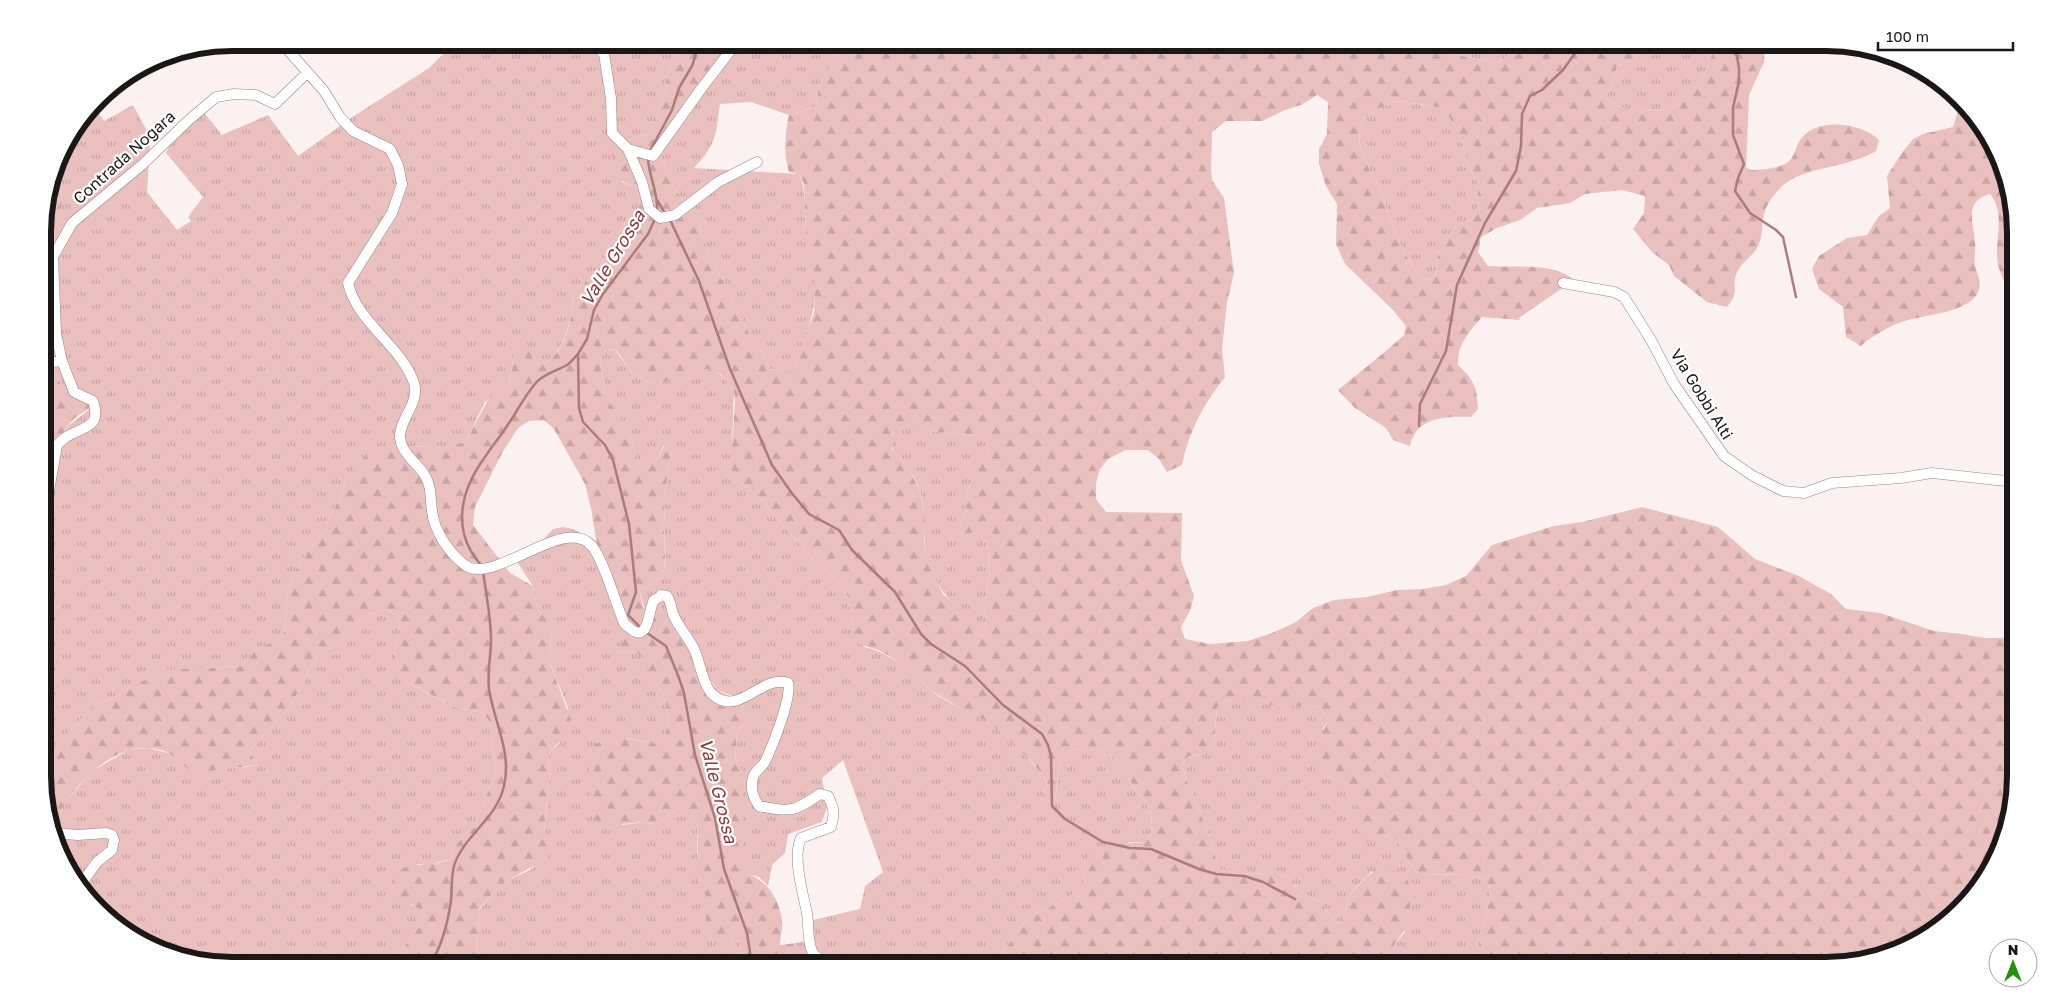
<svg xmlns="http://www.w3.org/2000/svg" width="2058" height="1008" font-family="'Golos Text',sans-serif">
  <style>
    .grass { fill: url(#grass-tufts) }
    .forest { fill: url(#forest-firs); fill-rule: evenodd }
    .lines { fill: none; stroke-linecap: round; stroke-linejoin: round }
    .stream { stroke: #aa7c7b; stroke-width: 2.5 }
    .minor-casing { stroke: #928888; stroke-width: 11 }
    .minor { stroke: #fff; stroke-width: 10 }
    .labels { text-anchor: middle; stroke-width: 4.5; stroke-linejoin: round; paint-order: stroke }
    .street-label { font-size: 16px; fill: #1b1717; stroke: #fff }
    .water-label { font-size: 18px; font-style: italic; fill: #87393d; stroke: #fff }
    .rim { fill: none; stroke: #1b1717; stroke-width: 6 }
  </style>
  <defs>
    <pattern id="grass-tufts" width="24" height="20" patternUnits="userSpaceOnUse" patternTransform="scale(1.25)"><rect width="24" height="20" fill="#eac0bf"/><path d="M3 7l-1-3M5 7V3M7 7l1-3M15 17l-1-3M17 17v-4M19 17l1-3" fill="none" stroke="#c8a4a3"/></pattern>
    <pattern id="forest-firs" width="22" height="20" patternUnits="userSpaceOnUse" patternTransform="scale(1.25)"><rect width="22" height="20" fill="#eac0bf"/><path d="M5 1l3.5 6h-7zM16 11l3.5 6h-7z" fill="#c8a4a3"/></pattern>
  </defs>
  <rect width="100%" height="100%" fill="#fcf1f1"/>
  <path class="grass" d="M 1444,42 L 1512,43 L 1506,58 L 1496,63 L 1447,53 Z
    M 467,43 L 683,43 L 668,74 L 666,90 L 650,134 L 626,141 L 622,182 L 638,188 L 640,209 L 626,222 L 610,244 L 596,275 L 586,281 L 574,293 C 573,314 565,352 545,363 C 542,365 537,365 534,365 L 531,356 L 514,355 L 509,384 L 485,402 L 466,441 L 453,446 L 380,447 L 346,481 L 339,501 L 329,518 L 325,531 L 311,546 L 297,568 L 288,588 L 285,630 L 281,638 L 256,650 L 242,666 L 200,668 L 135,686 L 111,699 L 96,703 L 68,733 L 58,746 L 44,773 L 44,499 L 61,440 L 69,425 L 99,402 L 64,388 L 57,378 L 55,365 L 53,249 L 62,198 L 60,155 L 62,149 L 94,106 L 104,121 L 133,105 L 152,140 L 150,142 L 147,192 L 177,230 L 191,221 L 188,217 L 203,197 L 166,153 L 181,121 L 198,105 L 222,135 L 268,115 L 298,156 L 340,126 L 340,125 L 429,68 L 443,54 Z
    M 737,43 L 842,43 L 831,66 L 819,84 L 816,107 L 789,115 L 751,102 L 720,104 C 715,136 718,142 694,168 L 799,174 C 807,191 804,211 806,230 C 808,245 814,260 815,275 C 818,309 805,340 793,371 L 769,369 L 762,352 L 753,341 L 708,253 L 698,221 L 688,209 L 668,177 L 662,156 L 666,138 L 686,123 L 714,73 Z
    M 1646,43 L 1713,43 L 1713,52 L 1706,70 L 1690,97 L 1669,110 L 1638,111 L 1620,107 L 1606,99 L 1617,67 L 1636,57 L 1641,47 Z
    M 1399,101 L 1443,108 L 1457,129 L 1470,169 L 1477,181 L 1478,202 L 1475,218 L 1456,226 L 1438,254 L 1435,278 L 1422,280 C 1406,259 1398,240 1389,216 C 1386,208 1385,200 1382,193 C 1370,166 1352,150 1363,118 L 1382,107 Z
    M 606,349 L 615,350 L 633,374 L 653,384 C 672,377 701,360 721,375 C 726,379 730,386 734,391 L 732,446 L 734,477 L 760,499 L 814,560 L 846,590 L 854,627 L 864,647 C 885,651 903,665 920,679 C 924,683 928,688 933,692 C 948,703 965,710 981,718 C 1007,732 1029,758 1047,781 L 1044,793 L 1055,801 L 1060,757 C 1063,755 1067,752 1070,751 C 1082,746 1105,750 1115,758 C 1123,765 1125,773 1130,781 C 1140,798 1152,803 1152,825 C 1151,833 1151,836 1145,843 L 1129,842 L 1083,876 L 1083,888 L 1049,908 L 1031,915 L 993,965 L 777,965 L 796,943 L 811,940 L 813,920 L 860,909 L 865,886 L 883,872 L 843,760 L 822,778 L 827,807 L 822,822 L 788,834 L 785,853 L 772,865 L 768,886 L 759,877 L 748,874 L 743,863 L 743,773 L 735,759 L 737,731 L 747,722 L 740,699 L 718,690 L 656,612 L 644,607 L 639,589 C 647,586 657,583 662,575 C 669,563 663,536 664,522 C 665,498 666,475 672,453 L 664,445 L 657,459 L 647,468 L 637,460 L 630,432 L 611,404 L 605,392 L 600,360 Z
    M 897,423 L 930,431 L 978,436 L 989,443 L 988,456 L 975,465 L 975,476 L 968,490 L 966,513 L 960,524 L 962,534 L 980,533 L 989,549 L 990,570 L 985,601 L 986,634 L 982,637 C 965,615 938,592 929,567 C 921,542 927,516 920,491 C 917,481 909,469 902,461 C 900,458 894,453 893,449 C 889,441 894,431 897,423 Z
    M 563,527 L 573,529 L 596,541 L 599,557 L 621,607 L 626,632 L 619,652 C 626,651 632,650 638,654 C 644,657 646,665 649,670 C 664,697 677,712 661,743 L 653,744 L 626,738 L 622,825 L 643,822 L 652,824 L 660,821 L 679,808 L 689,808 L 698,820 L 697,855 L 706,896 L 706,918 L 719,938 L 731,938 L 739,942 L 743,960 L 749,965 L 473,965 L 477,955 L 479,910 L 499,887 L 510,879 L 530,870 L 552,845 L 544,833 L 550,772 L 548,762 L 550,751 L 559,744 L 568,708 L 550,663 L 551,625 L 537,608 L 533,586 L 517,562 L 518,554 L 543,540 L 553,529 Z
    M 386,609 L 398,616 L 400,632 L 393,654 L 394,669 L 402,679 L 451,706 L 483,713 L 489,721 L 496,771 L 474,827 L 455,845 L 451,859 L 428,865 L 417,864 L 410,905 L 423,909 L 422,923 L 391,965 L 232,965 L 149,946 L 82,891 L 57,848 L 49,818 L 59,814 L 64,804 L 91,772 L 128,750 L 148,748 L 228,768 L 247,767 L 258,765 L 249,751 L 289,708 L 305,680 L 309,667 L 321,654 L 335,646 L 364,616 Z
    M 1227,700 L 1320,707 L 1329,720 L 1323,728 L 1323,775 L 1356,787 L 1357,793 L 1383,835 L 1399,842 L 1409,863 L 1419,874 L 1471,875 L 1485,880 L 1491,890 L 1485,921 L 1479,935 L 1478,952 L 1480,965 L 1387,965 C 1388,952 1396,942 1405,932 L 1372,871 C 1365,879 1353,888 1348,898 C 1344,908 1351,921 1336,923 L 1322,904 L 1298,889 L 1288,878 L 1276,873 L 1238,874 L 1219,869 L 1206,827 L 1185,776 L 1182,763 L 1189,756 L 1203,754 L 1214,744 L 1217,707 Z"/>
  <path class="forest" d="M 1444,42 L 1447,53 L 1496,63 L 1506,58 L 1512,43 L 1646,43 L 1641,47 L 1636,57 L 1617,67 L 1606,99 L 1620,107 L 1638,111 L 1669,110 L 1690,97 L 1706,70 L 1713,52 L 1713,43 L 1765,43 L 1764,62 L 1749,95 L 1746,167 L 1750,170 C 1762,170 1778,169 1788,162 C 1795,157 1795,148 1799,142 C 1813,116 1862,122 1879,140 L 1876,151 C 1850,167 1813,166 1789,181 C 1780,186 1768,201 1765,211 C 1760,222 1765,234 1757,248 C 1752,257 1740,263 1736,275 C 1731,290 1741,290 1727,307 L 1707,302 L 1674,276 L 1669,265 L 1652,252 L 1633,229 L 1644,213 L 1645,196 L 1622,190 L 1585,194 L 1570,203 L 1537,208 L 1520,220 L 1497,228 L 1481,237 L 1478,252 L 1488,266 C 1514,268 1553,262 1574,280 L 1519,318 L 1520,320 L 1482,317 C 1469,332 1457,345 1458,365 C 1474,380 1477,387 1478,409 L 1471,417 C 1446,416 1416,417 1410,446 L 1393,440 L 1386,428 L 1355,408 L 1338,390 L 1386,351 L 1404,335 L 1406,326 L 1392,309 L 1345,264 L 1336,244 L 1337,204 L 1326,186 L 1319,164 L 1319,149 L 1327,134 L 1328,102 L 1317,95 L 1301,105 L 1285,110 L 1262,121 L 1226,121 L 1212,132 L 1211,170 L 1212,180 L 1224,198 L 1234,273 L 1227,302 L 1222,349 L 1225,377 C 1204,403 1188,433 1182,465 L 1167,472 L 1159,459 L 1148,450 L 1126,450 L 1108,459 L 1100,469 L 1096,483 L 1096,499 L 1106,512 L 1182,513 L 1181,560 L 1194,596 L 1190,611 L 1181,627 L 1185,639 L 1210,644 L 1248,641 L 1272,633 L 1296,622 L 1313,608 L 1334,600 L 1367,597 L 1397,590 L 1423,589 L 1446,585 L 1466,576 L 1492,545 L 1554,526 L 1582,522 L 1642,507 L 1718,527 L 1755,559 L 1799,576 L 1831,594 L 1846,609 L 1880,613 L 1934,631 L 1961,634 L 1985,638 L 2015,638 L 2015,776 L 1996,859 L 1969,901 L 1931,933 L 1887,955 L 1838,965 L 1480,965 L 1478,952 L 1479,935 L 1485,921 L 1491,890 L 1485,880 L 1471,875 L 1419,874 L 1409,863 L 1399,842 L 1383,835 L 1365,842 L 1356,827 L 1356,787 L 1323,775 C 1315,755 1317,737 1329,720 L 1320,707 L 1254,704 L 1227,700 L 1217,707 L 1214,744 L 1203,754 L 1189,756 L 1182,763 L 1185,776 L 1206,827 L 1219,869 L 1238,874 L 1276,873 L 1288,878 L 1298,889 L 1322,904 L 1336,923 C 1351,921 1344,908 1348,898 C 1350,894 1355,889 1358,886 C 1375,867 1380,867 1403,873 L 1410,885 L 1410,923 L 1396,942 L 1388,958 L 1387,965 L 993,965 L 1031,915 L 1049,908 L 1083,888 C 1083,878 1083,866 1089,857 C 1096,845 1132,842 1145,843 C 1151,836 1151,833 1152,825 C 1152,803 1140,798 1130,781 C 1125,773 1123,765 1115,758 C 1105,750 1082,746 1070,751 C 1067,752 1063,755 1060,757 L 1055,802 L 1044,793 L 1047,781 L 1033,763 L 1003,733 L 981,718 L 965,711 L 932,691 L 920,679 L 891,657 L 878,650 L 853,642 L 854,627 L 846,590 L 814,560 L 760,499 L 734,477 L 731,463 L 735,402 L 734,391 L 726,381 L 721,374 L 707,369 L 692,370 L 660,384 L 653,384 L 633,374 L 616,350 L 606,349 L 600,360 L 605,392 L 611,404 L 630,432 L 637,460 L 647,468 L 657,459 L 665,445 L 672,453 C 666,475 665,498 664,521 C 663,535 668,564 662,575 C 657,583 647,586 639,589 L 643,607 L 656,612 L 669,611 C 683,635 697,669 716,688 C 733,703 746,689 747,722 L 737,731 L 735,759 L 743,773 L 743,863 L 748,874 C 768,881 779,900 782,920 C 783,928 780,937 780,945 L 796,943 L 777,965 L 749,965 L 743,960 L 739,942 L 731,938 L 719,938 L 708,930 L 706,918 L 706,896 L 697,884 L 698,821 L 689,809 L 679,808 L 660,821 L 652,824 L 643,822 L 611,825 L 597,822 L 592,812 L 588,749 C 620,726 629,745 661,743 C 676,714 666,699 651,674 C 647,668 644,658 638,654 C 632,650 626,651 619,652 L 626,632 L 621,607 L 599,557 L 591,508 L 585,484 L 554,429 L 544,420 L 529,421 L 518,428 L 502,453 L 475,507 L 473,525 L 510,573 L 533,586 L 537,608 L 551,625 L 550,663 L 571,720 L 569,733 L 550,751 L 548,762 L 550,772 L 544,832 L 552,845 L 548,858 L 510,879 L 499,887 L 479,909 L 477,955 L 473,965 L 391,965 L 422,923 L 423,910 C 403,902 394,895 396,872 C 414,860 431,868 451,859 L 455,845 L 474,827 L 496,771 L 489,721 L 483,713 L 451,706 L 430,694 L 402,679 L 393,669 L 393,654 L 400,632 L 398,616 L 386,609 L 364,616 L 335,646 L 321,654 L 309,667 L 305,680 L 289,708 L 249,751 L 258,765 L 192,773 C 184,766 174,754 164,751 C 121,736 78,779 59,814 L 49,818 L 44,801 L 44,773 L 58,746 L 68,733 L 96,703 L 111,699 L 163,670 L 242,666 L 256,650 L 281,638 L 285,630 L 288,588 L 297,568 L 311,546 L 325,531 L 329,518 L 339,501 L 346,481 L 355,467 L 370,452 L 380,447 L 453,446 L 466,441 L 492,392 L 509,384 L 514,355 L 530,347 L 534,365 C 537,365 542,365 545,363 C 566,352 573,314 574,293 L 586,281 L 596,275 L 610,244 L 626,222 L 640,209 L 638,188 C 614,179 615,176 612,152 L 626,141 L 650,134 L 666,90 L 668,74 L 683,43 L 737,43 L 714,73 L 686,123 L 666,138 L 662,156 L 668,177 L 688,209 L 698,221 L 708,253 L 753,341 L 762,352 L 769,369 L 793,371 L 814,313 L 815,292 L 815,277 L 806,232 L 804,184 L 799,174 L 789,172 C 783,153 785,134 789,115 L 816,107 L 819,84 L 831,66 L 842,43 ZM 1399,101 L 1443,108 L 1457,129 L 1470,169 L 1477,181 L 1478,202 L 1475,218 L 1456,226 L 1438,254 L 1435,278 L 1422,280 C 1406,259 1398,240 1389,216 C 1386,208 1385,200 1382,193 C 1370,166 1352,150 1363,118 L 1382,107 ZM 897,424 L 930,431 L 978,436 L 989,443 L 988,456 L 975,464 L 975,476 L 968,490 L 966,513 L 960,524 L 962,534 L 980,533 L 989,549 L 990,570 L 985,601 L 986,634 L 982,637 L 973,625 L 972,619 L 943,594 L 929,567 L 924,544 L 925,519 L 920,491 L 909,469 L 892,449 L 892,435 Z
    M 1957,101 L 1976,117 L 2001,160 L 2014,208 L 2014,301 C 2009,290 2001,277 1998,265 C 1993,241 2007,215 1990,194 C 1964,201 1973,221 1975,241 C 1976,248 1974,256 1975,264 C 1976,273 1982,281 1979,290 C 1972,312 1926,315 1908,320 C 1895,323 1871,336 1861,346 L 1846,337 L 1843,307 L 1819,289 L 1812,269 L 1819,256 L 1847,238 L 1867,235 L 1879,216 L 1890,208 L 1887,176 L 1901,154 L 1913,139 L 1923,134 L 1953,127 L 1957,114 Z
    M 60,155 L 62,198 L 59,229 L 53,249 L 55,365 L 57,378 L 64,388 L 98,394 L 99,403 C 89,409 75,415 68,426 C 55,444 50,478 44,499 L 43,220 Z"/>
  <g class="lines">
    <path class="stream" d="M 1724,42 L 1737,56 L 1739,69 L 1739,81 L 1733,108 L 1733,135 L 1744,164 L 1738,178 L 1735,191 L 1750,213 L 1776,230 L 1783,237 L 1796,297
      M 649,153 L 672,110 L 679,88 L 692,66 L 700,42
      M 648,159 C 649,177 659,194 657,212
      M 657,200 L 666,215
      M 671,222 L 699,281 L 730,369 L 772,465 L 791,492 L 809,514 L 839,530 L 852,550 L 895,592 L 921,634 L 931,644 L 965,666 L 1003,705 L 1042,734 L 1048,745 L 1051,756 L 1052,806 L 1065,819 L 1103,842 L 1130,848 L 1151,849 L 1199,869 L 1216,874 L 1244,876 L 1263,882 L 1295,899
      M 43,236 C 48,218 53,202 53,184
      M 43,289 L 48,309 L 48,339 L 44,359
      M 1419,426 L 1420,404 L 1446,351 L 1457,285 L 1485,223 L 1516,171 L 1521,146 L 1522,114 L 1530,96 L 1542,90 L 1563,70 L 1583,42
      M 481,565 C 451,531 460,491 485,457 C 492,446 500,437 507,426 C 515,415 530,386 540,379 C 548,373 558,370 567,365 C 571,362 574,358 578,354
      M 639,626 L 628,615 L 636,592 L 629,524 L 613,460 L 605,445 L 583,422 L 579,408 L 578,354 L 587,339 L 594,310 L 603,294 L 648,234 L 656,217
      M 647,633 L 666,646 L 679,678 L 684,693 L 695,755 L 715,818 L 724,869 L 747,933 L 752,965
      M 430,965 C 441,947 448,922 451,901 C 452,889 451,877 454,866 C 463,836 497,819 504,786 C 512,752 494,722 489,689 C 487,672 491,657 491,640 C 491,617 486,594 483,571"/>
    <g class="minor-casing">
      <path id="minor" d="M 294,42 L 287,49 L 324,91 L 340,117 L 353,131 L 390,149 L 398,165 L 402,184 L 392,213 L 348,283 C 357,323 401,345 414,383 C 420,403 399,420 400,437 C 401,453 416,462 424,474 C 432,486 430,498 432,511 C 434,531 449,553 465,565 C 493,587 565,513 592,546 C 604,561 616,604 624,623 C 650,650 647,612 654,600 C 655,600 661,596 661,595 L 667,596 C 671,602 671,607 673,614 C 678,626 687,636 693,647 C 700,660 701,678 709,690 C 711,694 717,698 721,700 C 744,709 764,675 788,683 C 792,698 772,747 765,762 C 762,767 755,771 753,777 C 750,789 753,797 759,806 C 791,813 795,811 820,794 L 828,796 C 834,808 835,814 831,827 L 801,838 C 792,856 803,894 807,913 C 809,925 807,940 812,951 C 815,961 833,962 842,965
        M 592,42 L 604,54 L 611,98 L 612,133 L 628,149 L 642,182 L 649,209 L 660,218 L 675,215 L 718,182 L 757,162
        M 628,149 L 653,156 L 701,89 L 737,42
        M 1563,283 L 1614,292 L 1624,297 L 1651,340 L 1674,384 L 1724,456 L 1753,476 L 1783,491 L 1804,493 L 1832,483 L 1901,478 L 1932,473 L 2015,482
        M 43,363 L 62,361
        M 44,520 L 57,445 C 60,442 63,439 66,437 C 84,426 102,428 93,401 L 74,392 L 62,361 L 56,334 L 53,257 L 72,223 L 143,164 L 190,119 L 216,97 L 234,94 L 256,95 L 275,104 L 307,73
        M 53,833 L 78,835 L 106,833 L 112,835 L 114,840 L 112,850 L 97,862 L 79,887"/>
    </g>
    <use href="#minor" class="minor"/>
  </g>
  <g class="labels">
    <g class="street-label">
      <text transform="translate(124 157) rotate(-42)" y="6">Contrada Nogara</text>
      <text transform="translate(1702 394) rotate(58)" y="6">Via Gobbi Alti</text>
    </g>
    <g class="water-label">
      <text transform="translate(613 258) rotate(-59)" y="6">Valle Grossa</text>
      <text transform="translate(718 791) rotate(76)" y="6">Valle Grossa</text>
    </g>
  </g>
  <path d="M0 0H2058V1008H0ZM232 51H1826A181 181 0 0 1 2007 232V776A181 181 0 0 1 1826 957H232A181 181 0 0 1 51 776V232A181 181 0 0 1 232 51Z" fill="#fff" fill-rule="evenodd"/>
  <path class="rim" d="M232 51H1826A181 181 0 0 1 2007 232V776A181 181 0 0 1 1826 957H232A181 181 0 0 1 51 776V232A181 181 0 0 1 232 51Z"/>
  <g transform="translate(2013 963)"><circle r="24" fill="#ffffff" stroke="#a4a2a2"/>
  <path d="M0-4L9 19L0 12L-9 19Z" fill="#288f0e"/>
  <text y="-8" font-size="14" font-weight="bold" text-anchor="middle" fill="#1b1717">N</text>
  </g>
  <path d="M1878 42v8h135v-8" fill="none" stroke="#1b1717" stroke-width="2.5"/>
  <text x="1886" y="42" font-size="15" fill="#1b1717" stroke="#ffffff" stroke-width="4" paint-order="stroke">100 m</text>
</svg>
